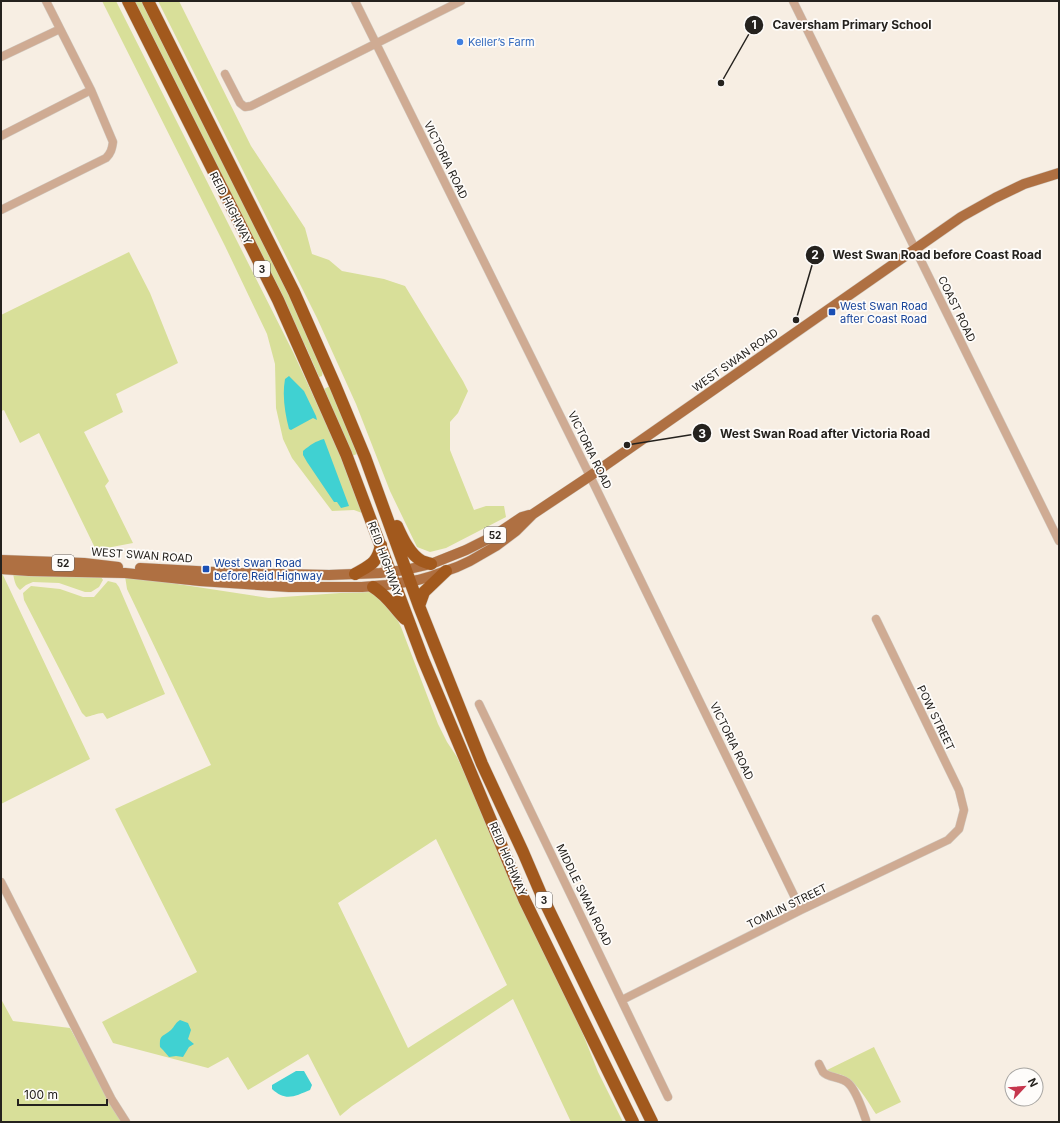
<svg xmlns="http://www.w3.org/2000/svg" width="1060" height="1123" font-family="Inter,sans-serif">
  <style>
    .green { fill: #d8df99; fill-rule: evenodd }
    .water { fill: #40d1d2 }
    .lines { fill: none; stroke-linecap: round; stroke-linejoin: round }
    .minor-casing { stroke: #d1c9c0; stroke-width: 9 }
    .major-casing { stroke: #d1c9c0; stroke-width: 11 }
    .highway-casing { stroke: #d1c9c0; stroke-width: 13 }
    .minor { stroke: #cfab93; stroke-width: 8 }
    .major { stroke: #af7042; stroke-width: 10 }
    .highway { stroke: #a2591d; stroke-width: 12 }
    .shop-dot { fill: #3f7fe0; stroke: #fefcfa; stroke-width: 1.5 }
    .transit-dot { fill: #1a4fb4; stroke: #fefcfa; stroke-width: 1.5 }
    .labels { text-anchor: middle; stroke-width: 3.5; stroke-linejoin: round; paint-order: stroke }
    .shield { fill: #fefcfa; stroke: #666360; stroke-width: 1 }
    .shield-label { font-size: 10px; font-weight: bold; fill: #25221e }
    .shop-label { font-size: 11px; fill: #366cbe; stroke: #fefcfa; text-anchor: start }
    .street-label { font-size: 11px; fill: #25221e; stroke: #fefcfa }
    .transit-label { font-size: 11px; fill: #164399; stroke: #fefcfa; text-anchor: start }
    .leader { fill: none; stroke: #25221e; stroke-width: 1.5 }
    .callout-dot { fill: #25221e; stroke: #fefcfa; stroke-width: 1.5 }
    .mark-label { font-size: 12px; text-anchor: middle; font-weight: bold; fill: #fff }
    .callout-label { font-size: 12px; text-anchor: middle; font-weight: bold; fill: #25221e; stroke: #fefcfa; stroke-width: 3.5; stroke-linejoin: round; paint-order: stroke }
  </style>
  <rect width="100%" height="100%" fill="#f7eee3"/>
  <path class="green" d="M 102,1 L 116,1 L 293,352 L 337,447 L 362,513 L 354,510 L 332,511 L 292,458 L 283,439 L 276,408 L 275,364 L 267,334 L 225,246 Z
    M 132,1 L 144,1 L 224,160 L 310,338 C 314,348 325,365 322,376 L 319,377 L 305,345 L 303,345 Z
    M 158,1 L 179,1 L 251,146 L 305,228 L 312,254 L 329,260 L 342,271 L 384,279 L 405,286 L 463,381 L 468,391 L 458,413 L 450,422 L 450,450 L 474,510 L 486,506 L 504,506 L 506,517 L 446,548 L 430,552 L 417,547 L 390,491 L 356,404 L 317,318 Z
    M 129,252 L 150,293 L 178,363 L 116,394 L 123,412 L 84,432 L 109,481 L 105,486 L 133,543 L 96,550 L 39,433 L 20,443 L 4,410 L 1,411 L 1,315 Z
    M 330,386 L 357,454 L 352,456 L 324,389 Z
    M 1,572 L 2,573 L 90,759 L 1,804 Z
    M 13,573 L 101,577 L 103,580 L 99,587 L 91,592 L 85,592 L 59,583 L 33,582 L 26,585 L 20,590 C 15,586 14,579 13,573 Z
    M 125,576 L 269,598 L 340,593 L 371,592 L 392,609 L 401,627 L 438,724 L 447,742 L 457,757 L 581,1029 L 598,1072 L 623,1122 L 571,1122 L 513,999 L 352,1106 L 340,1116 L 308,1054 L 248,1090 L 228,1057 L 208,1068 L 113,1043 L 102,1022 L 197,972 L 115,809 L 211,765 L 127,589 ZM 436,839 L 507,985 L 408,1048 L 338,903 Z
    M 108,581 L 116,583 L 119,587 L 165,694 L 107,719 L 103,713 C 97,713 92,716 86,717 L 82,713 L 24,600 L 23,593 L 31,586 L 60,589 L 83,597 L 94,597 Z
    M 1,999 L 13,1021 L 70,1028 L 122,1122 L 1,1122 Z
    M 874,1047 L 901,1102 L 876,1114 C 868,1102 857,1082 844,1076 C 838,1073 831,1073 825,1071 Z"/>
  <path class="water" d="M 289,376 L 304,391 L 316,416 L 317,420 L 313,418 L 291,430 L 289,429 C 285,413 282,396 285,379 Z
    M 324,439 L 349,506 L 341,508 L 337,502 L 334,502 L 307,462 L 303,455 L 303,451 C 310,445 316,441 324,439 Z
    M 180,1020 L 188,1023 L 191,1030 L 188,1039 L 194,1044 L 189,1047 L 183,1057 L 176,1056 L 169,1057 L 163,1050 L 160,1047 C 159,1034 163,1037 171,1030 C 175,1026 175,1023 180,1020 Z
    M 296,1071 L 304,1071 L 312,1085 L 310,1090 C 295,1096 286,1102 272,1089 L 272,1085 Z"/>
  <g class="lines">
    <g class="minor-casing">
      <path id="minor" d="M 355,1 L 590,476 L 801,910
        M 793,1 L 1059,541
        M 1,57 L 60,29
        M 225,74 L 240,103 L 245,107 L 251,106 L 461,1
        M 1,136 L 91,90
        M 1,210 L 106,158 C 111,153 112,149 113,142 L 91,90 L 46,1
        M 479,704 L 668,1097
        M 1,882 L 112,1100 L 126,1122
        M 622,1000 L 801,910 L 948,840 L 959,829 L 964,810 L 959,790 L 876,619
        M 819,1064 C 820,1066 822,1070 823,1072 C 828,1078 843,1077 849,1084 C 857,1092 862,1109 866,1120 L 866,1122"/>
    </g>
    <g class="major-casing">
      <path id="major" d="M 1,560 L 84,563 L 118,567
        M 140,568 L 233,573 L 329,575 L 380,573 L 405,570 L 431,564 L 466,550 L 492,537 L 522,517 L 529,515
        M 1,569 L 29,571 L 125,573 L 200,581 L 289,587 L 362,587 L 387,585 L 418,580 L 432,576 L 457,567 L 470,561 L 496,546 L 516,531 L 533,514 L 590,476 L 961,217 L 995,198 L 1024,184 L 1059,173"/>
    </g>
    <g class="highway-casing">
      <path id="highway" d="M 128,1 L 278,300 L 346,454 L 423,659 L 524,899 L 633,1122
        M 148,1 L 294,292 L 335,385 L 365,457 L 419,606 L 482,764 L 523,852 L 541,894 L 652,1122
        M 397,526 C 402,537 410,555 422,561 C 424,562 428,563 431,564
        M 355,574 C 370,565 377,564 381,545
        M 373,587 C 388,596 393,607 405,619
        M 419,606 L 424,592 L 446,571"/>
    </g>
    <use href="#minor" class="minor"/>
    <use href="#major" class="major"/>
    <use href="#highway" class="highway"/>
  </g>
  <circle class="shop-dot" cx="460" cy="42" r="4"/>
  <g class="transit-dot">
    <rect x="828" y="308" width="8" height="8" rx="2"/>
    <rect x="202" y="565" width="8" height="8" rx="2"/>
  </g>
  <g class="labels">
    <g class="shield">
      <rect x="254" y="261" width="16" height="16" rx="3"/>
      <rect x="484" y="527" width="22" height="16" rx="3"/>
      <rect x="52" y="555" width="22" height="16" rx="3"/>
      <rect x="536" y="892" width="16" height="16" rx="3"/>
    </g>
    <g class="shield-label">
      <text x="262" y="273">3</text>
      <text x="495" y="539">52</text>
      <text x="63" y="567">52</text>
      <text x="544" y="904">3</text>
    </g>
    <g class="shop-label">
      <text x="468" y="46">Keller’s Farm</text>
    </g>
    <g class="street-label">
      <text transform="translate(446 160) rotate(64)" y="4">VICTORIA ROAD</text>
      <text transform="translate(231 208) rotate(63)" y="4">REID HIGHWAY</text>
      <text transform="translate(957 309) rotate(64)" y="4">COAST ROAD</text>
      <text transform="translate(735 360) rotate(-35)" y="4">WEST SWAN ROAD</text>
      <text transform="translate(590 450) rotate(64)" y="4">VICTORIA ROAD</text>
      <text transform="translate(142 555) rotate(4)" y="4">WEST SWAN ROAD</text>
      <text transform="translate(385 559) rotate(70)" y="4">REID HIGHWAY</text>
      <text transform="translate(936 718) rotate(64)" y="4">POW STREET</text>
      <text transform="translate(732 741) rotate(64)" y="4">VICTORIA ROAD</text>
      <text transform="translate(508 859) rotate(67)" y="4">REID HIGHWAY</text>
      <text transform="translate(584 895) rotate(64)" y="4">MIDDLE SWAN ROAD</text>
      <text transform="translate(787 906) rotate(-26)" y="4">TOMLIN STREET</text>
    </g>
    <g class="transit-label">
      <text x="840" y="310">West Swan Road<tspan x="840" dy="13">after Coast Road</tspan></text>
      <text x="214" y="567">West Swan Road<tspan x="214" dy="13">before Reid Highway</tspan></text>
    </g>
  </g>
  <path class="leader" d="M721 83L754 25M796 320L815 255M627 445L702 433"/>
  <g class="callout-dot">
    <circle cx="721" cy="83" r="4"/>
    <circle cx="796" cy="320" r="4"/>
    <circle cx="627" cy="445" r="4"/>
    <circle cx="754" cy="25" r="10"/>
    <circle cx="815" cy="255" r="10"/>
    <circle cx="702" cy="433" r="10"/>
  </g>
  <g class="mark-label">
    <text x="754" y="29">1</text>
    <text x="815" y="259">2</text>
    <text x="702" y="438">3</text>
  </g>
  <g class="callout-label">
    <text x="852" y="29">Caversham Primary School</text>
    <text x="937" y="259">West Swan Road before Coast Road</text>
    <text x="825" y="438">West Swan Road after Victoria Road</text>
  </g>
  <rect width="1060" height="1123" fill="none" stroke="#25221e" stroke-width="4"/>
  <g transform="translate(1024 1087) rotate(64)"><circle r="19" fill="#fefcfa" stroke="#a7a5a2"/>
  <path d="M0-3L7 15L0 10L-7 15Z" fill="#c6364d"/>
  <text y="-6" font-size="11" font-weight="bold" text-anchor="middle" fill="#25221e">N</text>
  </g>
  <path d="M18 1099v6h89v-6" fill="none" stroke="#25221e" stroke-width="2"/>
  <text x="24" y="1099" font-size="12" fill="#25221e" stroke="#fefcfa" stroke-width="3" paint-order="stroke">100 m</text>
</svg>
